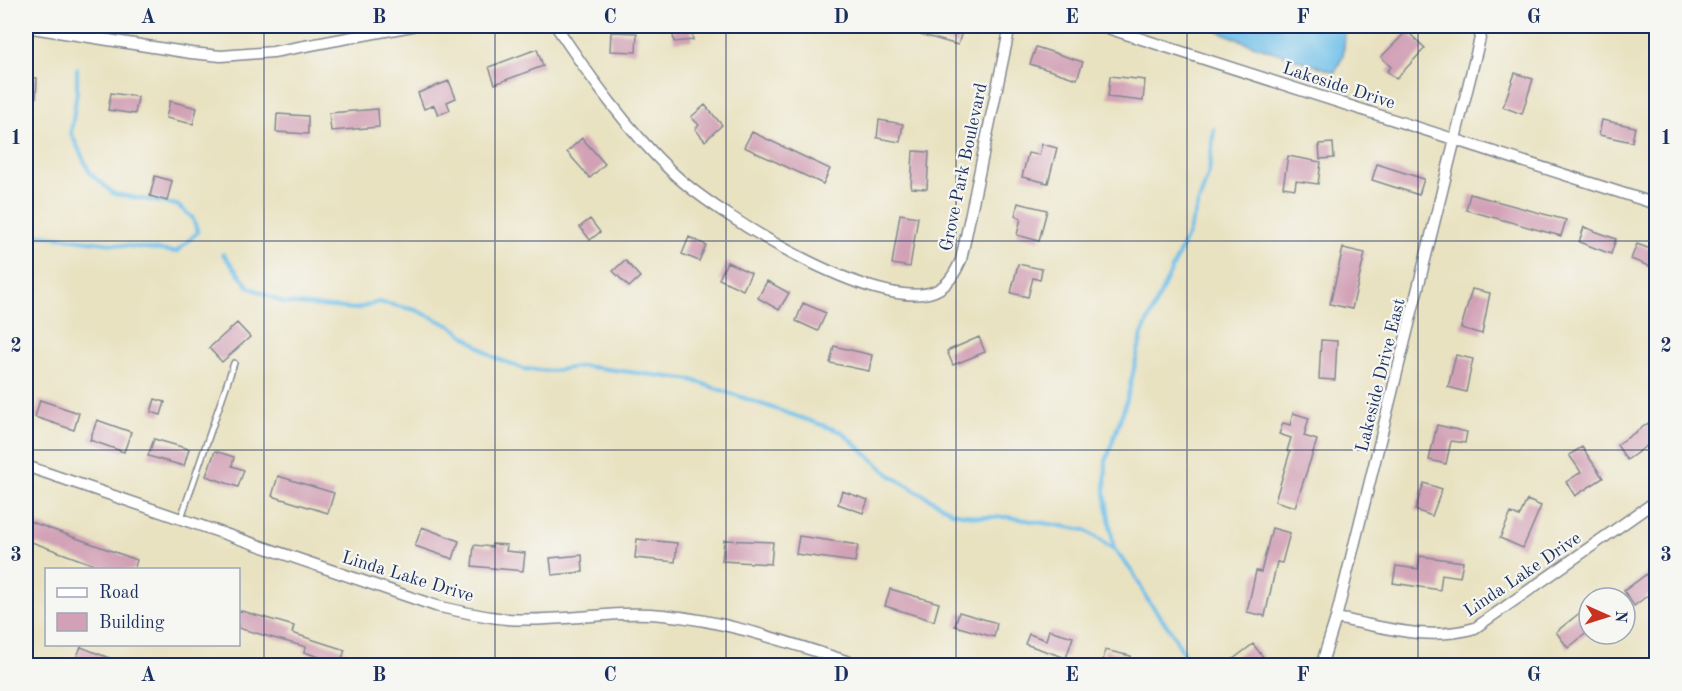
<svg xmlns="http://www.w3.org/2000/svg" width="1682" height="691" font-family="'Old Standard TT',serif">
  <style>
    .water { fill: #6ebfe9; stroke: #4477a4; stroke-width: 1.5 }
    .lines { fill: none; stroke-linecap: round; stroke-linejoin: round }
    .stream { stroke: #6ebfe9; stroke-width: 4 }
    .building { fill: #d2a1b6 }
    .service-casing { stroke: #828890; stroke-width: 8 }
    .minor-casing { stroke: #828890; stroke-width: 13 }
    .service { stroke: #fff; stroke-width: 5 }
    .minor { stroke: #fff; stroke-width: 10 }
    .grid { fill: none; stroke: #1b2f5e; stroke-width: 1.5; stroke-opacity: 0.55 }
    .labels { text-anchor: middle; stroke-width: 4.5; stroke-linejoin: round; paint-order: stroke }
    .street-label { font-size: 18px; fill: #1b2f5e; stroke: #f6f6f2 }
    .neatline { fill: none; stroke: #1b2f5e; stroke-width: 2 }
    .grid-label { font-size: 20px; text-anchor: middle; font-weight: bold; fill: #1b2f5e }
  </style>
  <rect width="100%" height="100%" fill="#f6f6f2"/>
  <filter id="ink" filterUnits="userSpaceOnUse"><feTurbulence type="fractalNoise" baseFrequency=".0167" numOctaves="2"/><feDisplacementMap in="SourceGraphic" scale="12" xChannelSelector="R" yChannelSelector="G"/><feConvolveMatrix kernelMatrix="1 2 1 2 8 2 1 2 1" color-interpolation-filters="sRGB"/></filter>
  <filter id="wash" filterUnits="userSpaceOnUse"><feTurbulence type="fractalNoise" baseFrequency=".008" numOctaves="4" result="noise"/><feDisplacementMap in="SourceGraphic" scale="24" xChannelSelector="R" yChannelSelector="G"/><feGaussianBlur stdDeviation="1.35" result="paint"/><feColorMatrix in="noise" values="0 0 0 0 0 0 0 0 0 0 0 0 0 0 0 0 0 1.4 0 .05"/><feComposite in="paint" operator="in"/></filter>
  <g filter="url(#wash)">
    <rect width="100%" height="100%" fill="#e9e2c1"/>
    <path class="water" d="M 1206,26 L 1346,26 L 1343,56 L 1335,72 L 1250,44 Z"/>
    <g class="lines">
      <path class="stream" d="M 77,69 L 77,91 L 71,133 L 90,173 L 114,194 L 177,205 L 192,217 L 198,232
        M 26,233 L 176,252 L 198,232
        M 223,254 L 249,287 L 284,303 L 356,309 L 379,302 L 416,310 L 453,327 L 493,357 L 524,369 L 551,371 L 583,366 L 692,380 L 842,432 L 890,475 L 952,512 L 977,517 L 1008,517 L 1085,530 L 1114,549 L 1134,574 L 1147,599 L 1171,631 L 1191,666
        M 1114,549 L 1105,493 L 1106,461 L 1127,399 L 1142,334 L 1188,234 L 1209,172 L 1214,129"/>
    </g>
    <g id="blocks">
      <path class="building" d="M 672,26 L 691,26 L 693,40 L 674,42 Z
        M 899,26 L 954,26 L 963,28 L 958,45 L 898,28 Z
        M 1407,31 L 1425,48 L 1396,79 L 1387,71 L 1391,67 L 1381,57 Z
        M 611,32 L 637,33 L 636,52 L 610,51 Z
        M 1036,47 L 1083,62 L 1077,79 L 1030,64 Z
        M 537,49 L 543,66 L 495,84 L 489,67 Z
        M 1515,73 L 1533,79 L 1522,114 L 1503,107 Z
        M 1110,76 L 1145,80 L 1143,101 L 1108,97 Z
        M 26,77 L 37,78 L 36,97 L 26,96 Z
        M 449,81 L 456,98 L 447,102 L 450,110 L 438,115 L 434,105 L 424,109 L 418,93 Z
        M 111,93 L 138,97 L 135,114 L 108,110 Z
        M 170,101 L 197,108 L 193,124 L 166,118 Z
        M 705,105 L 722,125 L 705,141 L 695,129 L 699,125 L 691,117 Z
        M 378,109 L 379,127 L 331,131 L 329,113 Z
        M 277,114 L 308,116 L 308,134 L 276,132 Z
        M 879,120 L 903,124 L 900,142 L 877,138 Z
        M 1602,120 L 1635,127 L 1632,142 L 1599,135 Z
        M 752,132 L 830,169 L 823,184 L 744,147 Z
        M 582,138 L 605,164 L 590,178 L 567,152 Z
        M 1333,143 L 1334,158 L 1320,159 L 1319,144 Z
        M 1042,144 L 1057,148 L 1048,183 L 1022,177 L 1028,153 L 1039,155 Z
        M 913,151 L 929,152 L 927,189 L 911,188 Z
        M 1288,156 L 1321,162 L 1318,184 L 1296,181 L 1295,189 L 1283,187 Z
        M 1377,164 L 1424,179 L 1419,195 L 1372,180 Z
        M 155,176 L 172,181 L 167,201 L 150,196 Z
        M 1470,194 L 1566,220 L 1561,236 L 1466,210 Z
        M 1018,203 L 1047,210 L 1039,241 L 1017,235 L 1021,218 L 1015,216 Z
        M 900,214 L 918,217 L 910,267 L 892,264 Z
        M 590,219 L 600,232 L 590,240 L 580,227 Z
        M 1584,227 L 1616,239 L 1611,254 L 1579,242 Z
        M 689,237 L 706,245 L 699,261 L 682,254 Z
        M 1637,244 L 1656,251 L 1656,269 L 1631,259 Z
        M 1343,248 L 1365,253 L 1352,309 L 1330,304 Z
        M 625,260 L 640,277 L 629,287 L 613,271 Z
        M 727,262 L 751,273 L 743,290 L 719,279 Z
        M 1018,264 L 1042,269 L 1040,280 L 1033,278 L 1028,297 L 1011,293 Z
        M 767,281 L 789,293 L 779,310 L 758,298 Z
        M 1472,289 L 1490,293 L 1482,334 L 1461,328 Z
        M 803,303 L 826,313 L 818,331 L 796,321 Z
        M 237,323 L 250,337 L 222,362 L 209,348 Z
        M 979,337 L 985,352 L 953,365 L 947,351 Z
        M 1321,340 L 1337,341 L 1335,380 L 1319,379 Z
        M 834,346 L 872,355 L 869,371 L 830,363 Z
        M 1456,355 L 1473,359 L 1466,392 L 1448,387 Z
        M 155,399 L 165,402 L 161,415 L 151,412 Z
        M 40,400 L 79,413 L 74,430 L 35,417 Z
        M 1293,413 L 1309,418 L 1304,436 L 1317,440 L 1295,507 L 1275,501 L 1290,452 L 1287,451 L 1291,438 L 1279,434 L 1283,423 L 1290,425 Z
        M 97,420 L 131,432 L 124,452 L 90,440 Z
        M 1650,422 L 1656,432 L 1656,439 L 1627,460 L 1617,445 Z
        M 1437,425 L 1467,432 L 1465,443 L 1451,441 L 1446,464 L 1429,460 Z
        M 154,439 L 189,449 L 184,466 L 148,456 Z
        M 1582,447 L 1603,478 L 1575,496 L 1566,482 L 1581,472 L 1569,455 Z
        M 215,451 L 234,457 L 232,466 L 244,470 L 238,487 L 206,476 Z
        M 278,476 L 334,493 L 328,513 L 272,496 Z
        M 1424,483 L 1442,489 L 1432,516 L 1415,510 Z
        M 842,491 L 868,500 L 863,513 L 838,504 Z
        M 1527,500 L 1541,506 L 1523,548 L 1500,538 L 1511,513 L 1519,517 Z
        M 26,520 L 137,560 L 134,570 L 108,570 L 26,540 Z
        M 422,527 L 459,541 L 453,559 L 415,546 Z
        M 1272,528 L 1290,533 L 1282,563 L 1277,562 L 1265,616 L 1247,612 L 1256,571 L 1261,572 Z
        M 799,536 L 858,545 L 855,562 L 796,554 Z
        M 637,539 L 677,543 L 675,562 L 635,558 Z
        M 724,540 L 773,542 L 771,564 L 722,561 Z
        M 492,544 L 507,545 L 506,551 L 525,553 L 523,571 L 472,566 L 474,545 L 492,547 Z
        M 582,555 L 583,572 L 552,575 L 550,558 Z
        M 1420,556 L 1463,562 L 1460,577 L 1442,574 L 1440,590 L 1393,583 L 1396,566 L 1418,569 Z
        M 1656,567 L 1656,589 L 1634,606 L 1624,591 Z
        M 890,589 L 939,603 L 934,621 L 885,606 Z
        M 238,610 L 294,626 L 292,633 L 345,650 L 340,664 L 304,652 L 306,647 L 238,628 Z
        M 1582,611 L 1589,620 L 1589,631 L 1568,648 L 1556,632 Z
        M 959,612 L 997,623 L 994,637 L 955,626 Z
        M 1049,630 L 1073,637 L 1066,658 L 1025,644 L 1029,634 L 1046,640 Z
        M 1253,644 L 1263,657 L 1252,666 L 1224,666 Z
        M 81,647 L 127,665 L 126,666 L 74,663 Z
        M 1105,650 L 1131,656 L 1129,666 L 1102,666 Z"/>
    </g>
  </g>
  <g filter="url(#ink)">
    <use href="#blocks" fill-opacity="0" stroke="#828890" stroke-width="1.5"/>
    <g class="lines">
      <g class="service-casing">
        <path id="service" d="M 181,518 L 234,363"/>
      </g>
      <g class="minor-casing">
        <path id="minor" d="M 556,26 C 590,77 627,129 672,172 C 714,213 878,315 935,291 C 949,285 955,273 961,260 L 1010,26
          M 1101,26 L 1656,204
          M 26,27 L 191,53 L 221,56 L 273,52 L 412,26
          M 26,466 L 436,606 C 459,611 483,617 507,619 C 559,623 611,610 663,615 C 730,621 798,646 862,666
          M 1336,618 C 1383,627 1429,642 1475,628 L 1656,501
          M 1321,666 L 1336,618 L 1483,26"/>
      </g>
      <use href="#service" class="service"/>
      <use href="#minor" class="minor"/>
    </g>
  </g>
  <path class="grid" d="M 264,26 L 264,666M 495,26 L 495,666M 726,26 L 726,666M 956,26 L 956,666M 1187,26 L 1187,666M 1418,26 L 1418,666M 26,241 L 1656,241M 26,450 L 1656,450"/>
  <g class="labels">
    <g class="street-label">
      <text transform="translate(1339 85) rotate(18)" y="6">Lakeside Drive</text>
      <text transform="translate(963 167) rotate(-78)" y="6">Grove Park Boulevard</text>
      <text transform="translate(1380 375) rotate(-76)" y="6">Lakeside Drive East</text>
      <text transform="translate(1522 574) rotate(-34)" y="6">Linda Lake Drive</text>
      <text transform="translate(408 576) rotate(17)" y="6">Linda Lake Drive</text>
    </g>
  </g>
  <rect width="1682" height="691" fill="none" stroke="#f6f6f2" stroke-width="66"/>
  <rect x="45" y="568" width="195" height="78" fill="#f6f6f2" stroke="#9ea6b7" stroke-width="1.5"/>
  <rect x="57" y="588" width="30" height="9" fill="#ffffff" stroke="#9ea6b7" stroke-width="1.5"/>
  <text x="99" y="598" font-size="18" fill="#1b2f5e">Road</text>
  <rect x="57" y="613" width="30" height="18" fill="#d2a1b6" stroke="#9ea6b7" stroke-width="1.5"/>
  <text x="99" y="628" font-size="18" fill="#1b2f5e">Building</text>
  <g transform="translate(1607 616) rotate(93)"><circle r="28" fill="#f6f6f2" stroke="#9ea6b7" stroke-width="1.5"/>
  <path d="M0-4.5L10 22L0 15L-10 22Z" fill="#c8321e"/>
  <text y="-9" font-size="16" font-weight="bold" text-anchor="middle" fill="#1b2f5e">N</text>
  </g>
  <rect x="33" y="33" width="1616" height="625" class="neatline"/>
  <g class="grid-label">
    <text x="148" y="23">A</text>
    <text x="379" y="23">B</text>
    <text x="610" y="23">C</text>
    <text x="841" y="23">D</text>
    <text x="1072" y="23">E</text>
    <text x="1303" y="23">F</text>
    <text x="1534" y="23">G</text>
    <text x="16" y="144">1</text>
    <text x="1666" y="144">1</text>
    <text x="16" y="352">2</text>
    <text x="1666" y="352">2</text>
    <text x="16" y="561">3</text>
    <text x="1666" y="561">3</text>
    <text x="148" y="681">A</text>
    <text x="379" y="681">B</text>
    <text x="610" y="681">C</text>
    <text x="841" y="681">D</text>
    <text x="1072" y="681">E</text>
    <text x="1303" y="681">F</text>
    <text x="1534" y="681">G</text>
  </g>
</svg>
